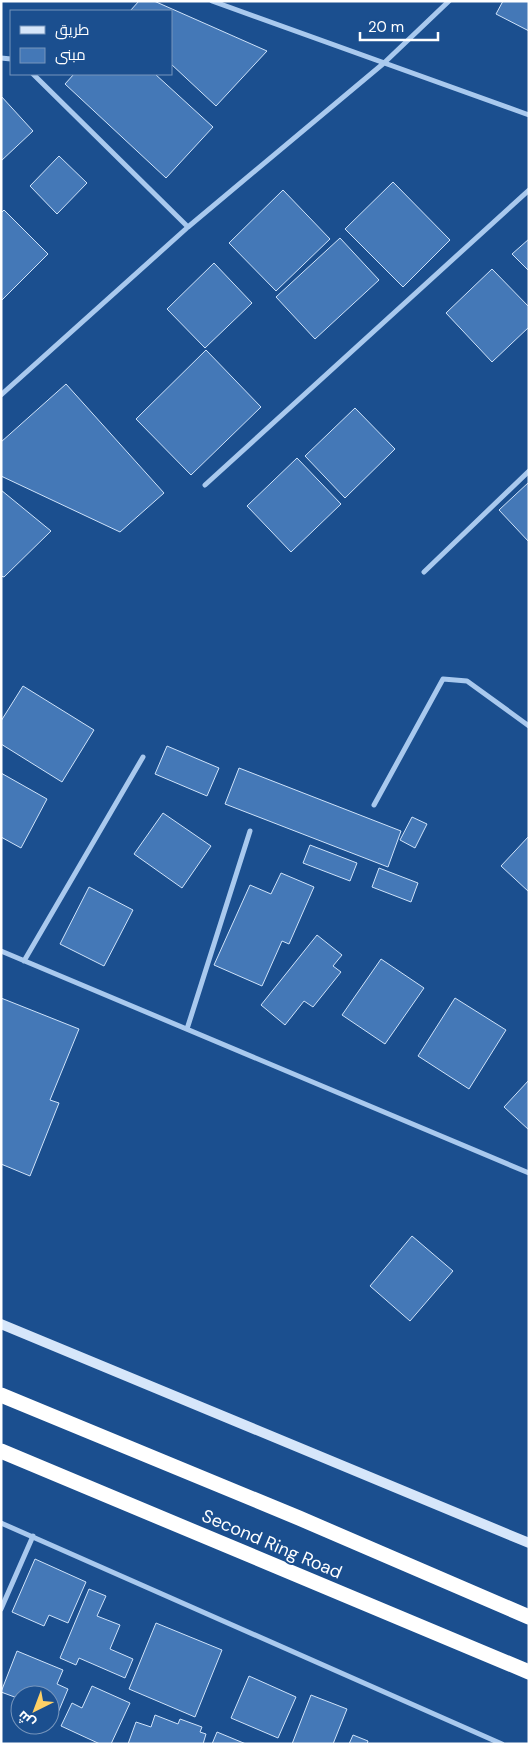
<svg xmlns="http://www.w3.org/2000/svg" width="530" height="1745" font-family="'DM Sans',Cairo,sans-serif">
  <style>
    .building { fill: #4478b7; stroke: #cfe3fa }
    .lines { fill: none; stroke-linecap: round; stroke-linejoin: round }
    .street { stroke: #a9c9ee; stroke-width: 5 }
    .secondary { stroke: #d6e6fa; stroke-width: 10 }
    .highway { stroke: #fff; stroke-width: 15 }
    .labels { text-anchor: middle; stroke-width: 4; stroke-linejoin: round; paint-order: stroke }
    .street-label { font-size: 18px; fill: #fff; stroke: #1b4f8f }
  </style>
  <rect width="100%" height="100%" fill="#1b4f8f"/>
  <path class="building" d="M 139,1 L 154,1 L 267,51 L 216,106 L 171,64 L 171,11 L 130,11 Z
    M 503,1 L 529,1 L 529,31 L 496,14 Z
    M 74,74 L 155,74 L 213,127 L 166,178 L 65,84 Z
    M 1,96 L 33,131 L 1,161 Z
    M 59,156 L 87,183 L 57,214 L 30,186 Z
    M 393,182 L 450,240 L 403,287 L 345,229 Z
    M 283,190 L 330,239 L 276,291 L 229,243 Z
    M 4,210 L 48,254 L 1,301 L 1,213 Z
    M 340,238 L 379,280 L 315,339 L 276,297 Z
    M 529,239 L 529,271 L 512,254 Z
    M 214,263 L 252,303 L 205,348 L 167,309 Z
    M 492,269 L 529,307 L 529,327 L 492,362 L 446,313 Z
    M 206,350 L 261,407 L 191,475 L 136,419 Z
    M 66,384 L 164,493 L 120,532 L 1,476 L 1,442 Z
    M 355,408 L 395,449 L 345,498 L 305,456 Z
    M 297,458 L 341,504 L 291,552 L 247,506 Z
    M 529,482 L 529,542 L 499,510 Z
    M 1,490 L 51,531 L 4,577 L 1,576 Z
    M 23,686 L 94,730 L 62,782 L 1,744 L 1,721 Z
    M 167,746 L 219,768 L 207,796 L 155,774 Z
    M 239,768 L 401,831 L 388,867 L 225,804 Z
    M 1,773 L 47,799 L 21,848 L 1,837 Z
    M 163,813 L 211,846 L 182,888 L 134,854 Z
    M 412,817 L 427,824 L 415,848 L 400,840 Z
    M 529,836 L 529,892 L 501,866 Z
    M 310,845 L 357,863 L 350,881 L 303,863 Z
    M 379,868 L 418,883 L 411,902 L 372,887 Z
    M 281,873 L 314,887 L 289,944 L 282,941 L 262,986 L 214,965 L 250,885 L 271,894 Z
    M 89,887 L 133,910 L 104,966 L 60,944 Z
    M 317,935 L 342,955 L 333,966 L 341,972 L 313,1007 L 304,1001 L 285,1025 L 261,1005 Z
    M 381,959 L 424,988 L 385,1044 L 342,1015 Z
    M 1,998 L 79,1029 L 50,1100 L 59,1103 L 30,1176 L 1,1164 Z
    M 455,998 L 506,1030 L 469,1089 L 418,1056 Z
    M 529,1080 L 529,1130 L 504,1107 Z
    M 412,1236 L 453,1271 L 410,1321 L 370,1286 Z
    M 35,1559 L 86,1582 L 68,1623 L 49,1615 L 44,1626 L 12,1612 Z
    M 89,1589 L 106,1596 L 97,1616 L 120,1625 L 110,1649 L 133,1659 L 125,1678 L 79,1658 L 76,1665 L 60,1658 Z
    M 156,1623 L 222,1650 L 195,1717 L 129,1689 Z
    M 17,1651 L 63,1670 L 57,1684 L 68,1689 L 52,1727 L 48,1725 L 50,1725 L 50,1695 L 20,1695 L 20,1699 L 1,1692 Z
    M 249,1676 L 296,1697 L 278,1738 L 231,1718 Z
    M 92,1686 L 130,1703 L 111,1744 L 100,1744 L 61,1726 L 72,1703 L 82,1708 Z
    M 311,1695 L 347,1709 L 333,1744 L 292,1744 Z
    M 155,1715 L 178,1724 L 180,1719 L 202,1727 L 200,1732 L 206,1734 L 203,1744 L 128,1744 L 136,1722 L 151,1727 Z
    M 217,1732 L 246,1744 L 212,1744 Z
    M 353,1735 L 368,1741 L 367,1744 L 349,1744 Z"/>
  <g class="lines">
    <path class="street" d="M 212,1 L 529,115
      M 1,58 L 11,59
      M 33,74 L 188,227
      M 1,395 L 188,227 L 384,63 L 449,1
      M 205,485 L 529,190
      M 424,572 L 529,471
      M 374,805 L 443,679 L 467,681 L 529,726
      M 1,951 L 529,1173
      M 24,961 L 143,757
      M 187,1029 L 250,831
      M 1,1523 L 502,1744
      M 1,1609 L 33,1536"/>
    <path class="secondary" d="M 1,1324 L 529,1543"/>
    <path class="highway" d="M 1,1395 L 299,1518 L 529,1617
      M 1,1451 L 529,1672"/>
  </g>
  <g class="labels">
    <g class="street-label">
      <text transform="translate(272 1544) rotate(23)" y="6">Second Ring Road</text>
    </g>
  </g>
  <rect width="530" height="1745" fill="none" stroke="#ffffff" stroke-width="5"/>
  <rect x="10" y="10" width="162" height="65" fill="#1b4f8f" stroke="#7695bc"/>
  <rect x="20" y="26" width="25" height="8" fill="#d6e6fa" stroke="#7695bc"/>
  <text x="55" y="35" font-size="15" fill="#ffffff">طريق</text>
  <rect x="20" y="48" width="25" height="15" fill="#4478b7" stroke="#7695bc"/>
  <text x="55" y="60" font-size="15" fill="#ffffff">مبنى</text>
  <g transform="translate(35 1710) rotate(222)"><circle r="24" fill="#1b4f8f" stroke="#7695bc"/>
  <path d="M0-4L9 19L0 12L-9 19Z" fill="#ffd166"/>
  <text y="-8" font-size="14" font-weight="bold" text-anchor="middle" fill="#ffffff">ش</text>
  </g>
  <path d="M360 32v8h78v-8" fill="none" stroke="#ffffff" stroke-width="2.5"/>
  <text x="368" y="32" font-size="15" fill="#ffffff" stroke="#1b4f8f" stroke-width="4" paint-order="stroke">20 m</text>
</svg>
